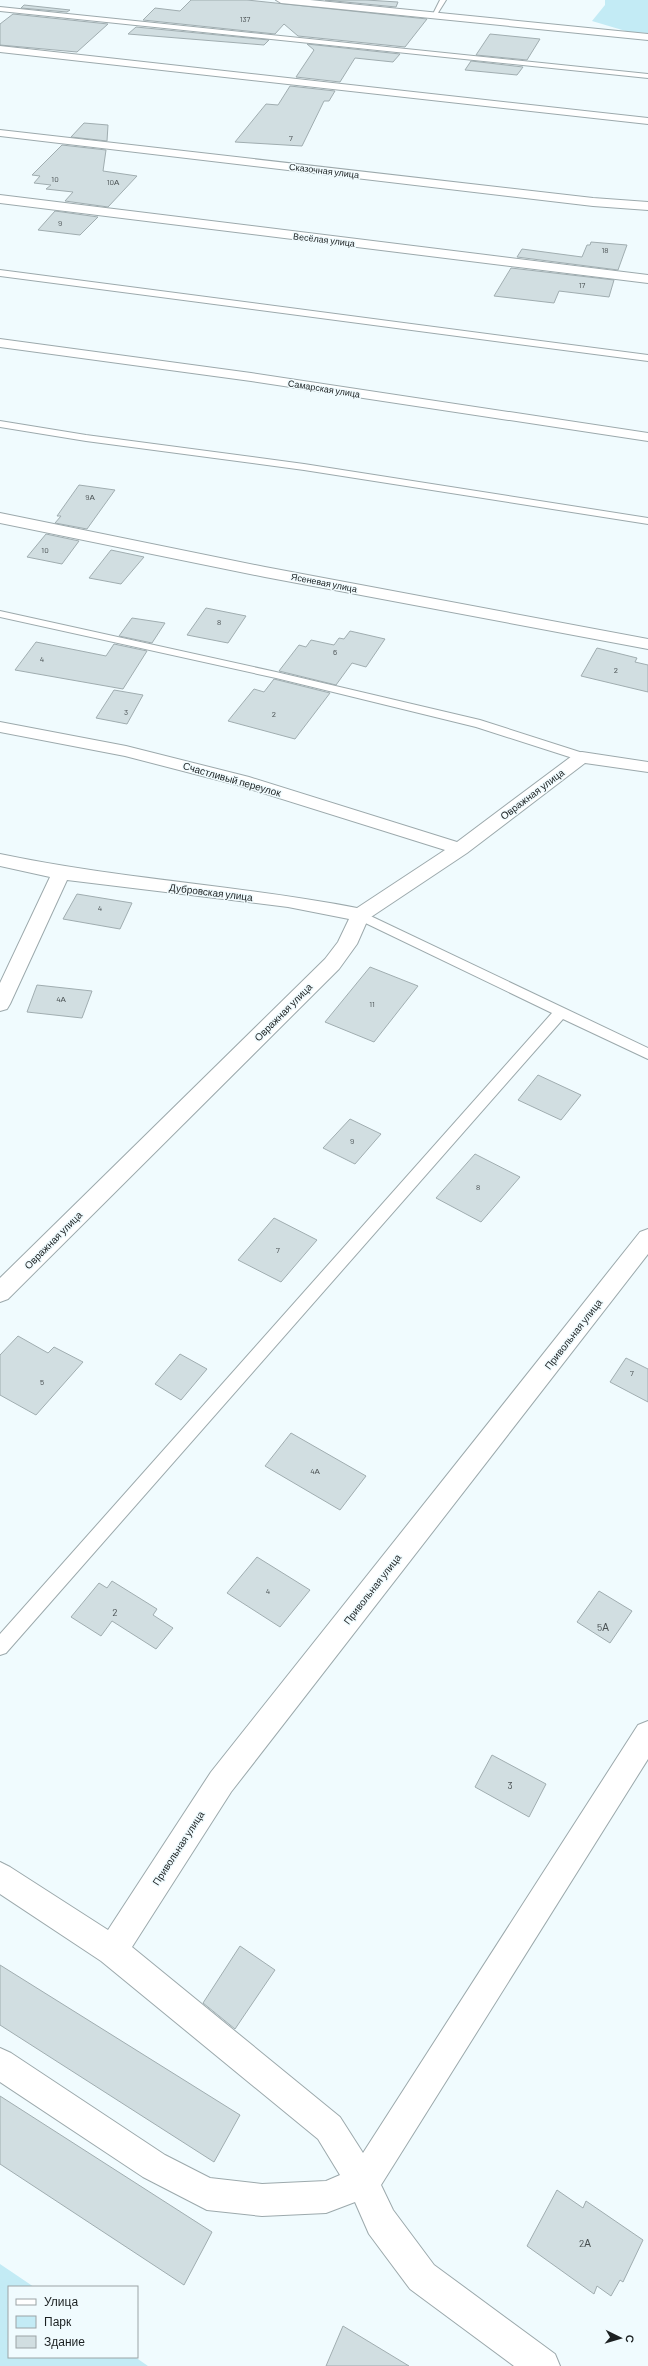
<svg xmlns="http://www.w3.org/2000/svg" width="648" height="2366" font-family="Barlow,sans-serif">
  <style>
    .green { fill: #c3ebf5 }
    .building { fill: #d1dee1; stroke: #a0adb0 }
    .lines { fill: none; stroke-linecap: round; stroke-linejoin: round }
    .lane-casing { stroke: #9ca9ac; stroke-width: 2 }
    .street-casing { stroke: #9ca9ac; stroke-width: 2 }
    .lane { fill: #fff; fill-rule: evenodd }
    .street { fill: #fff; fill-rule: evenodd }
    .labels { text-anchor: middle; stroke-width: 3; stroke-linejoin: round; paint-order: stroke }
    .number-label { font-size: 8px; fill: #495052 }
    .far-street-label { font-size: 9px; fill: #1c2122; stroke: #f0fbfe }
    .street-label { font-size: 10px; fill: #1c2122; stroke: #f0fbfe }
    .near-number-label { font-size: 10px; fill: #495052 }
  </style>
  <rect width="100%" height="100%" fill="#f0fbfe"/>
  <path class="green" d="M 605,0 L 648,0 L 648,33 L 629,32 L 592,21 L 605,5 Z
    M 0,2264 L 34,2287 L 9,2287 L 9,2357 L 135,2357 L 148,2366 L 0,2366 Z"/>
  <path class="building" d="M 191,0 L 247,0 L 427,19 L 405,47 L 298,36 L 284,24 L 275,34 L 143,20 L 155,8 L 180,11 Z
    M 325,0 L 366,0 L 398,2 L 396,7 Z
    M 24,5 L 70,10 L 67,12 L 21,8 Z
    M 13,14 L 108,24 L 77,52 L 0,45 L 0,24 Z
    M 136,27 L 269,40 L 264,45 L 128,34 Z
    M 490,34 L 540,39 L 527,60 L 476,55 Z
    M 307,44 L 400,54 L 393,62 L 355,58 L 340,82 L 296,77 L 314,50 Z
    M 471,61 L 523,67 L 517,75 L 465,70 Z
    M 290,86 L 335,91 L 329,101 L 324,101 L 302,146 L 235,142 L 266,104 L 278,105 Z
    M 84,123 L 108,125 L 107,141 L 71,137 Z
    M 62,145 L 106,150 L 103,171 L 137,176 L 108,207 L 65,201 L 73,192 L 46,189 L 51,185 L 34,183 L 40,176 L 32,175 Z
    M 55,211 L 98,217 L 80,235 L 38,230 Z
    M 591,242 L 627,245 L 618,270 L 517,257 L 522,249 L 582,257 L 587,245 L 590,245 Z
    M 511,268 L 614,280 L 609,297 L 559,291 L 554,303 L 494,296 Z
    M 79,485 L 115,490 L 87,529 L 55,523 L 61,516 L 57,516 Z
    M 46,534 L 79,541 L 62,564 L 27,557 Z
    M 111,550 L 144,557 L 121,584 L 89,578 Z
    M 206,608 L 246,616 L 228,643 L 187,635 Z
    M 132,618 L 165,623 L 152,643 L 119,636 Z
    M 350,631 L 385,639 L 366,667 L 352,663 L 336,685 L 279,671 L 299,645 L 306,647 L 311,640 L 334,645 L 339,638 L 344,639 Z
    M 36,642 L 106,656 L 114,644 L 147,651 L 123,689 L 15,670 Z
    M 597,648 L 637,658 L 635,662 L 648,665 L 648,692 L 581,676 Z
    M 274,679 L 330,693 L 295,739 L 228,721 L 254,689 L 264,692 Z
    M 114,690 L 143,695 L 127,724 L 96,718 Z
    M 77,894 L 132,903 L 120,929 L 63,919 Z
    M 370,967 L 418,986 L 374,1042 L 325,1022 Z
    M 37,985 L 92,991 L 82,1018 L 27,1012 Z
    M 538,1075 L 581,1095 L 561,1120 L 518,1100 Z
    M 350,1119 L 381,1134 L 355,1164 L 323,1148 Z
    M 475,1154 L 520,1177 L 481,1222 L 436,1198 Z
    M 274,1218 L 317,1240 L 281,1282 L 238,1260 Z
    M 18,1336 L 48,1353 L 54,1347 L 83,1362 L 36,1415 L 0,1395 L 0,1355 Z
    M 180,1354 L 207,1369 L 181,1400 L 155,1384 Z
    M 626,1358 L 648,1369 L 648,1402 L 610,1382 Z
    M 291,1433 L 366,1476 L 340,1510 L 265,1466 Z
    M 257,1557 L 310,1590 L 280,1627 L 227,1593 Z
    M 112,1581 L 157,1609 L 153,1615 L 173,1628 L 156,1649 L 112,1621 L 101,1636 L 71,1617 L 99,1583 L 107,1588 Z
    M 599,1591 L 632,1611 L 610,1643 L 577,1622 Z
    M 492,1755 L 546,1784 L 529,1817 L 475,1787 Z
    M 240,1946 L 275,1970 L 235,2029 L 203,2003 Z
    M 0,1965 L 240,2115 L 214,2162 L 0,2025 Z
    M 0,2096 L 212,2232 L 184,2285 L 0,2164 Z
    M 557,2190 L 583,2208 L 586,2201 L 643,2240 L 623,2282 L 620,2280 L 611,2296 L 597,2286 L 594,2294 L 527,2246 Z
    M 343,2326 L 409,2366 L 326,2366 Z"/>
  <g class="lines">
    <g class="lane-casing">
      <path id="lane" d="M 440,0 L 446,0 L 436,16 L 432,16 Z
        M 0,7 L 648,74 L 648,78 L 0,11 Z
        M 0,270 L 648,355 L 648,361 L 0,276 Z
        M 0,421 L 86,435 L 304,464 L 648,518 L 648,524 L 304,470 L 86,441 L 0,427 Z
        M 0,611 L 276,672 L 480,720 L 586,754 L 588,757 L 582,761 L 476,727 L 276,678 L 0,617 Z
        M 360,911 L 648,1048 L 648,1059 L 563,1019 L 6,1653 L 0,1655 L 0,1634 L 552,1013 L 355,918 L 353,915 L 355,912 Z"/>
    </g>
    <g class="street-casing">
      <path id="street" d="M 276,0 L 310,0 L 648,34 L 648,40 L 281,3 Z
        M 0,46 L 648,118 L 648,124 L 0,52 Z
        M 0,130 L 593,198 L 648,202 L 648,210 L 593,206 L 0,136 Z
        M 0,195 L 648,275 L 648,283 L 0,203 Z
        M 0,339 L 251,373 L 648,433 L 648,441 L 251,381 L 0,347 Z
        M 0,513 L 265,567 L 648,639 L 648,649 L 265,577 L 0,523 Z
        M 0,722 L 126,746 L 249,777 L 457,842 L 576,753 L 582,752 L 648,762 L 648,772 L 585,763 L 467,853 L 368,919 L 357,944 L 339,969 L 8,1299 L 0,1302 L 0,1278 L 325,959 L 338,942 L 349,919 L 288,907 L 67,880 L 10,1004 L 7,1009 L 0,1011 L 0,983 L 50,877 L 0,866 L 0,854 C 118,879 239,885 357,908 L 445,850 L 237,785 L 125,756 L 0,732 Z
        M 648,1229 L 648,1254 L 231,1792 L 132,1947 L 340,2117 L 363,2153 L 638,1725 L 648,1721 L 648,1759 L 381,2185 L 393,2210 L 434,2265 L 555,2354 L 560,2366 L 514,2366 L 410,2289 L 369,2234 L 355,2202 L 326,2213 L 262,2216 L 207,2210 L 143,2177 L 0,2082 L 0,2048 L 11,2053 L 165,2155 L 210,2178 L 262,2184 L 326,2181 L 340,2175 L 318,2139 L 101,1961 L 0,1894 L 0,1862 L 10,1867 L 108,1930 L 211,1772 L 640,1232 Z"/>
    </g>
    <use href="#lane" class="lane"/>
    <use href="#street" class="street"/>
  </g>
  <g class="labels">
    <g class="number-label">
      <text x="245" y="22">137</text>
      <text x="291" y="141">7</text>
      <text x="55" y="182">10</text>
      <text x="113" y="185">10А</text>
      <text x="60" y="226">9</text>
      <text x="605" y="253">18</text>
      <text x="582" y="288">17</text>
      <text x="90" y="500">9А</text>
      <text x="45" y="553">10</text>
      <text x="219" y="625">8</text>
      <text x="335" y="655">6</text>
      <text x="42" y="662">4</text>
      <text x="616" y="673">2</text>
      <text x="126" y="715">3</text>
      <text x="274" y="717">2</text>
      <text x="100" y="911">4</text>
      <text x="61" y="1002">4А</text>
      <text x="372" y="1007">11</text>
      <text x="352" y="1144">9</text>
      <text x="478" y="1190">8</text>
      <text x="278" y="1253">7</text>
      <text x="632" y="1376">7</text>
      <text x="42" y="1385">5</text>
      <text x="315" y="1474">4А</text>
      <text x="268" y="1594">4</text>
    </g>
    <g class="far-street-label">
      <text transform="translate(324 171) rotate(7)" y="3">Сказочная улица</text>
      <text transform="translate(324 240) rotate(7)" y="3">Весёлая улица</text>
      <text transform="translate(324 389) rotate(9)" y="3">Самарская улица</text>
      <text transform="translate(324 583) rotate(11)" y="3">Ясеневая улица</text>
    </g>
    <g class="street-label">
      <text transform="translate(232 779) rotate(16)" y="4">Счастливый переулок</text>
      <text transform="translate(532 794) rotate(-37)" y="4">Овражная улица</text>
      <text transform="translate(211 892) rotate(7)" y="4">Дубровская улица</text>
      <text transform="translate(283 1012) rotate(-45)" y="4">Овражная улица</text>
      <text transform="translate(53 1240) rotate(-45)" y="4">Овражная улица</text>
      <text transform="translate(573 1334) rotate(-52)" y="4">Привольная улица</text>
      <text transform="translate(372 1589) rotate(-52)" y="4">Привольная улица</text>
      <text transform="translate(178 1848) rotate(-57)" y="4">Привольная улица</text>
    </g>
    <g class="near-number-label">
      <text x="115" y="1616">2</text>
      <text x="603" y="1631">5А</text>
      <text x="510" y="1789">3</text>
      <text x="585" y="2247">2А</text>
    </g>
  </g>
  <rect x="8" y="2286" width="130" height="72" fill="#f0fbfe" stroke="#9ba4a6"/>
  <rect x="16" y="2299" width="20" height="6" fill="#ffffff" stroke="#9ba4a6"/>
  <text x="44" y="2306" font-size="12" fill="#1c2122">Улица</text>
  <rect x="16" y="2316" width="20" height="12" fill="#c3ebf5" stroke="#9ba4a6"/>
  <text x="44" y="2326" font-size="12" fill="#1c2122">Парк</text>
  <rect x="16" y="2336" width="20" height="12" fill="#d1dee1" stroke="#9ba4a6"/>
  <text x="44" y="2346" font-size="12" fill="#1c2122">Здание</text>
  <g transform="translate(620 2338) rotate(95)" stroke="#f0fbfe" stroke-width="3" paint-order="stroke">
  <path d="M0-3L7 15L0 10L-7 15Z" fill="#1c2122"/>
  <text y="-6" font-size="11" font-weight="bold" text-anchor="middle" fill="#1c2122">С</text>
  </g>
</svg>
